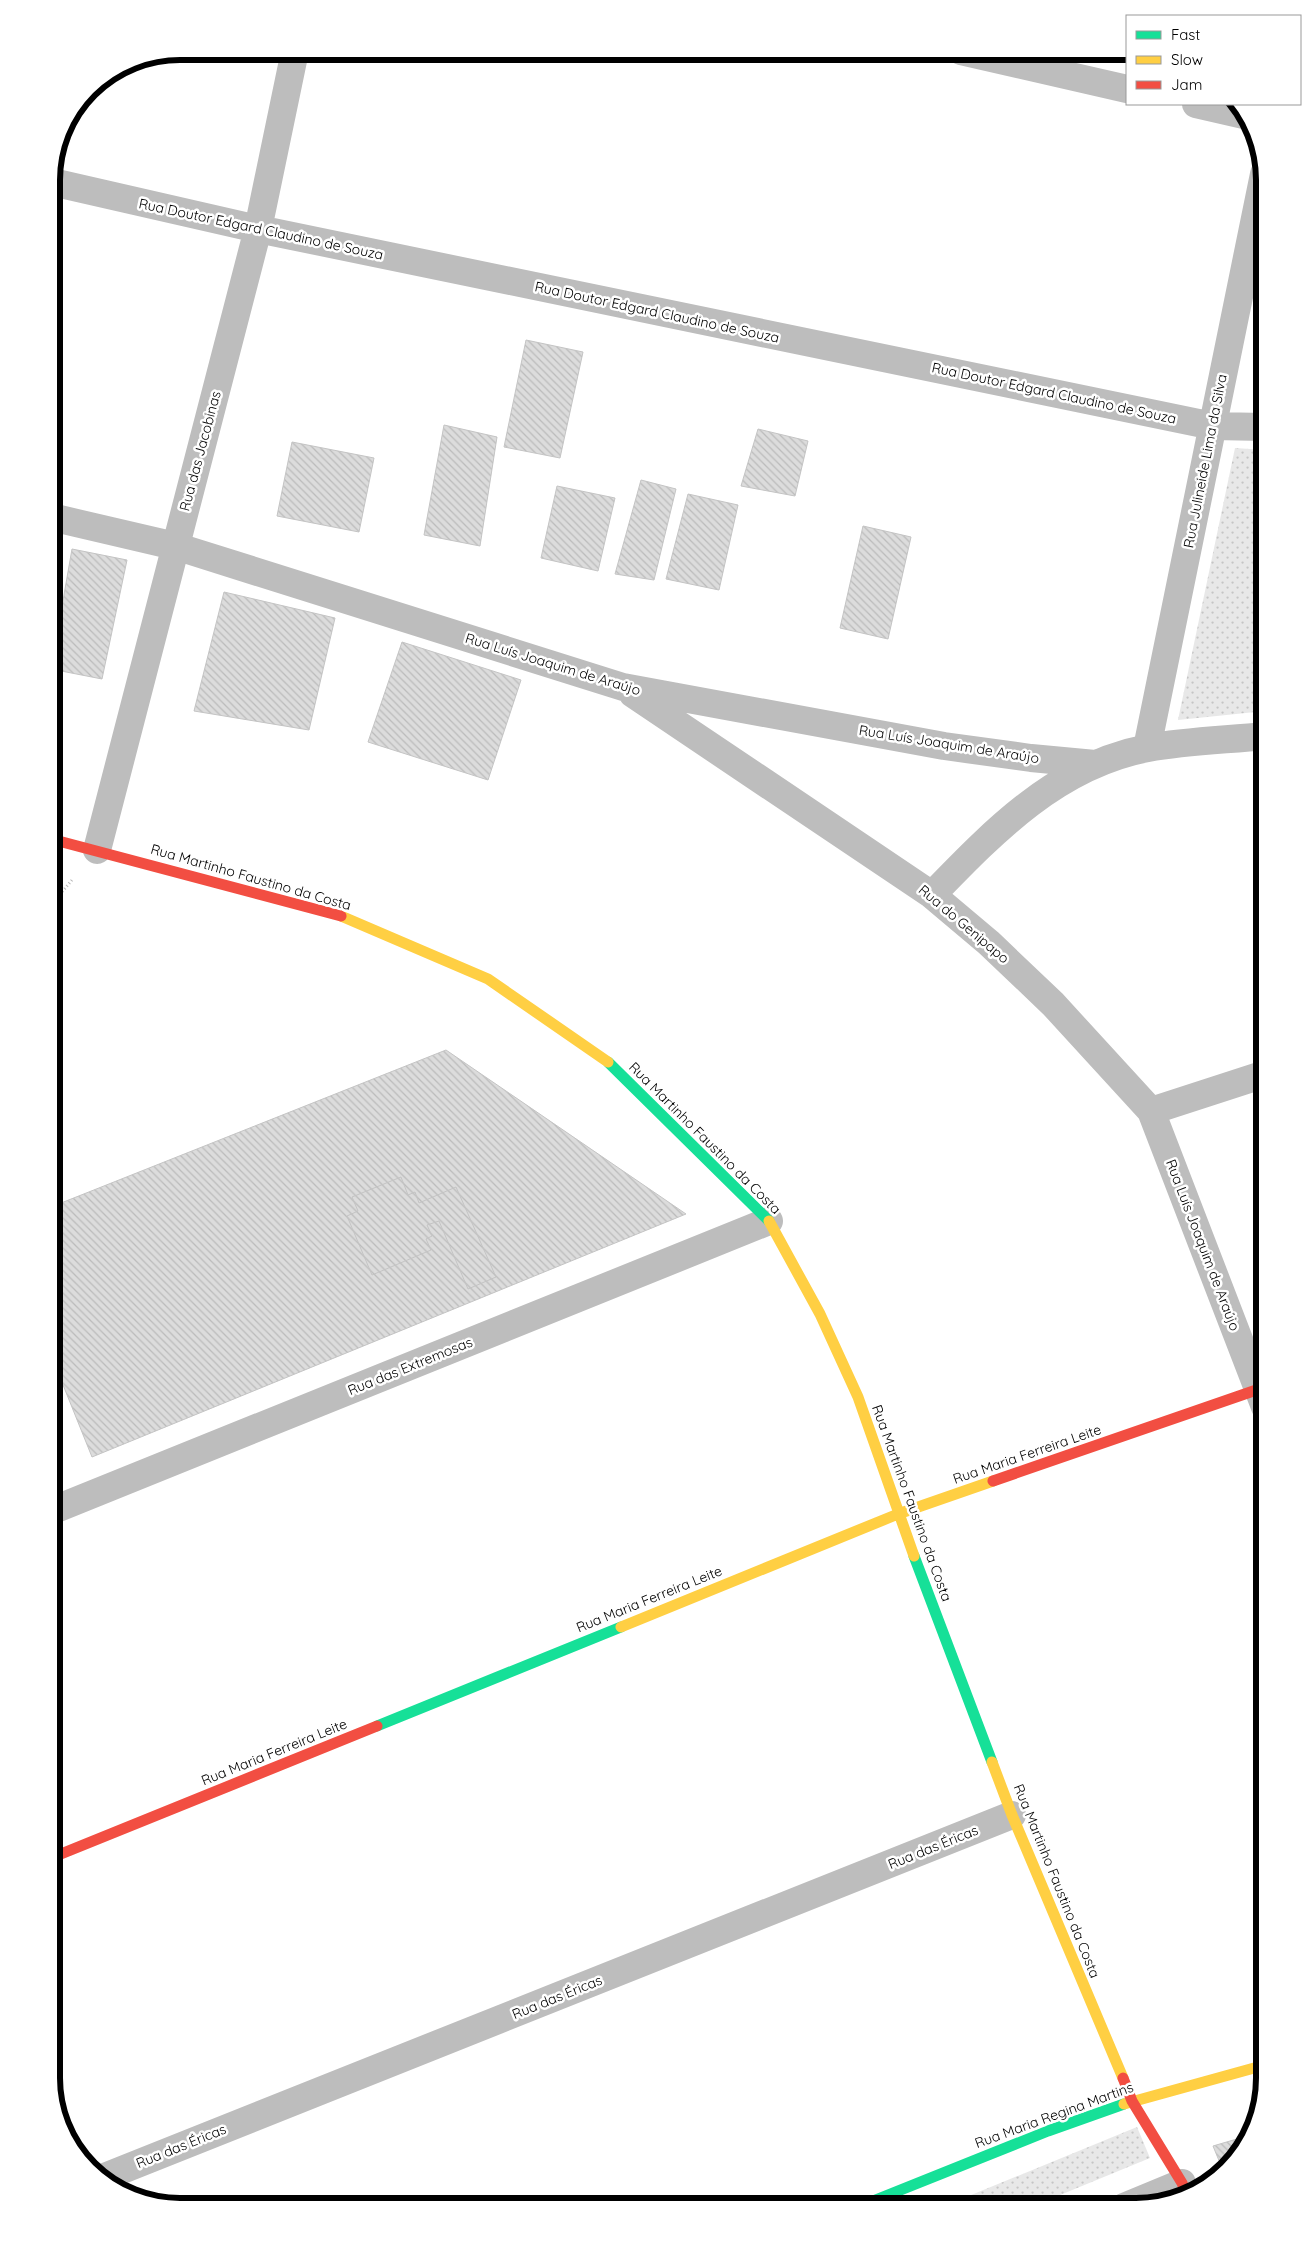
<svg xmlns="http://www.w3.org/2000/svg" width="1316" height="2258" font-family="Quicksand,sans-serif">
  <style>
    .park { fill: url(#park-dots) }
    .building { fill: url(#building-back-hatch); stroke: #c4c4c4 }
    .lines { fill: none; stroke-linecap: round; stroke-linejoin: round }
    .path { stroke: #b8b8b8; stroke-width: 3; stroke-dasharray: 1 2.5; stroke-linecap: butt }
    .street { stroke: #bdbdbd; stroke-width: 28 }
    .fast { stroke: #16e098; stroke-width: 11 }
    .slow { stroke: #ffcf43; stroke-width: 11 }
    .jam { stroke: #f24e42; stroke-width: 11 }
    .labels { text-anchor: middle; stroke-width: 5; stroke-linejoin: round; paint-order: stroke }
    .street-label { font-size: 14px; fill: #000; stroke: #fff }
    .rim { fill: none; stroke: #000; stroke-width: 6 }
  </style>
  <defs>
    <pattern id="park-dots" width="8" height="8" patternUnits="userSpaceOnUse" patternTransform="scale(1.25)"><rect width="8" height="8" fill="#e8e8e8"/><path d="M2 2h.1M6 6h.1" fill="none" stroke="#c5c5c5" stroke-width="1.8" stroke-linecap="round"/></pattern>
    <pattern id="building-back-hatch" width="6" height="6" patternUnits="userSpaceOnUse" patternTransform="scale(1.25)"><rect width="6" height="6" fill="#dcdcdc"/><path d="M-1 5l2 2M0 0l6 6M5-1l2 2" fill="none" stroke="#bbb"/></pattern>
  </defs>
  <rect width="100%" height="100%" fill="#fff"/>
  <path class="park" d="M 1235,448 L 1265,450 L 1265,711 L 1178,720 Z
    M 1137,2127 L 1150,2158 L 1031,2207 L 942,2207 Z"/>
  <path class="building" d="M 526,340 L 583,352 L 560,458 L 504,447 Z
    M 444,425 L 497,437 L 480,546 L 424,535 Z
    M 758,429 L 808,441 L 795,496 L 741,486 Z
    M 292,442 L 374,458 L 359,532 L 277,516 Z
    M 641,480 L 676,489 L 654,580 L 615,574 Z
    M 557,486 L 615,498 L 598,571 L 541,558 Z
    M 688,494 L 738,505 L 719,590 L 666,579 Z
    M 863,526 L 911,537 L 888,639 L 840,628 Z
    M 72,549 L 127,560 L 102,679 L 51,669 Z
    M 224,592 L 335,618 L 309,730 L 194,711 Z
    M 402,642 L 521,680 L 488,780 L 368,742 Z
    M 446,1050 L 686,1214 L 92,1457 L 51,1355 L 51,1207 Z
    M 401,1177 L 408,1195 L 415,1192 L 419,1203 L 456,1187 L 496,1277 L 468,1289 L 439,1221 L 427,1225 L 432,1236 L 426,1239 L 431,1250 L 372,1275 L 347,1216 L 358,1211 L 352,1197 Z
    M 1247,2136 L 1243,2149 L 1222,2168 L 1213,2146 Z"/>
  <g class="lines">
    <path class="path" d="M 51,905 L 72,880"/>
    <path class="street" d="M 961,51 L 1127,89
      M 1196,104 L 1244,115
      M 52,182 L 258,229 L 1213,426 L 1265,427
      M 51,517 L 175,546 L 623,687 L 944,746 L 1031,758 L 1095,764
      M 633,694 L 932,895 L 989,943 L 1053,1004 L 1151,1111 L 1265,1407
      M 1147,748 L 1264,174
      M 97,850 L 258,229 L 295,51
      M 932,895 C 993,832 1057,765 1148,748 C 1186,741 1226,740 1265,736
      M 1151,1111 L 1265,1074
      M 51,1511 L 769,1221
      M 102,2178 L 1012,1815
      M 1124,2207 L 1182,2183"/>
    <path class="fast" d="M 608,1062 L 769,1221
      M 914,1556 L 992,1762
      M 377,1726 L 621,1627
      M 858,2207 L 1048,2131 L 1124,2104"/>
    <path class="slow" d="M 341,916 L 488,979 L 608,1062
      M 769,1221 L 820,1314 L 858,1397 L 914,1556
      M 621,1627 L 898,1514 L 993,1481
      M 992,1762 L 1012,1815 L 1123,2078
      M 1124,2104 L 1265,2065"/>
    <path class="jam" d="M 51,839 L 341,916
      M 993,1481 L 1265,1387
      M 51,1858 L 377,1726
      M 1123,2078 L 1132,2101 L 1182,2183 L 1187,2195"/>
  </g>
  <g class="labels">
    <g class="street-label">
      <text transform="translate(261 229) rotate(12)" y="5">Rua Doutor Edgard Claudino de Souza</text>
      <text transform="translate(657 312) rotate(12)" y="5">Rua Doutor Edgard Claudino de Souza</text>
      <text transform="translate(1054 393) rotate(12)" y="5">Rua Doutor Edgard Claudino de Souza</text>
      <text transform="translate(200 451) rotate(-75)" y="5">Rua das Jacobinas</text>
      <text transform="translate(1205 461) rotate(-79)" y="5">Rua Julineide Lima da Silva</text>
      <text transform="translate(553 664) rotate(17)" y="5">Rua Luís Joaquim de Araújo</text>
      <text transform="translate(949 744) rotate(9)" y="5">Rua Luís Joaquim de Araújo</text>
      <text transform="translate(251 877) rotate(16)" y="5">Rua Martinho Faustino da Costa</text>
      <text transform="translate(964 924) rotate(40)" y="5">Rua do Genipapo</text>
      <text transform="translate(705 1138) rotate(45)" y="5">Rua Martinho Faustino da Costa</text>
      <text transform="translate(1203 1245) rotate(69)" y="5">Rua Luís Joaquim de Araújo</text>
      <text transform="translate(410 1366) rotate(-22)" y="5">Rua das Extremosas</text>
      <text transform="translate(1027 1454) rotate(-19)" y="5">Rua Maria Ferreira Leite</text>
      <text transform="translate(912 1503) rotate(70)" y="5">Rua Martinho Faustino da Costa</text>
      <text transform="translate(649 1599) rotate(-22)" y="5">Rua Maria Ferreira Leite</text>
      <text transform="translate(274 1752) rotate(-22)" y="5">Rua Maria Ferreira Leite</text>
      <text transform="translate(933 1847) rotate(-22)" y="5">Rua das Éricas</text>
      <text transform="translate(1057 1881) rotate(68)" y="5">Rua Martinho Faustino da Costa</text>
      <text transform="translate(557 1997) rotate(-22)" y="5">Rua das Éricas</text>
      <text transform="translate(1054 2115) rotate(-20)" y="5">Rua Maria Regina Martins</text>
      <text transform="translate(181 2146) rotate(-22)" y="5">Rua das Éricas</text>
    </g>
  </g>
  <path d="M0 0H1316V2258H0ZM180 60H1136A120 120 0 0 1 1256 180V2078A120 120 0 0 1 1136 2198H180A120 120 0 0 1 60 2078V180A120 120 0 0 1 180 60Z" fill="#fff" fill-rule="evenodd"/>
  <path class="rim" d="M180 60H1136A120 120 0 0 1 1256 180V2078A120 120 0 0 1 1136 2198H180A120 120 0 0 1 60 2078V180A120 120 0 0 1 180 60Z"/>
  <rect x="1126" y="15" width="175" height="90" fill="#ffffff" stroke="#999999"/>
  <rect x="1136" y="31" width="25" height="8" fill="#16e098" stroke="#999999"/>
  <text x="1171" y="40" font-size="15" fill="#000000">Fast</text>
  <rect x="1136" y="56" width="25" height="8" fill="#ffcf43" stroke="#999999"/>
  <text x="1171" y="65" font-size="15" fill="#000000">Slow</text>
  <rect x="1136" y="81" width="25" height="8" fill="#f24e42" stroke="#999999"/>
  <text x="1171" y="90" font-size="15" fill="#000000">Jam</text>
</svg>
